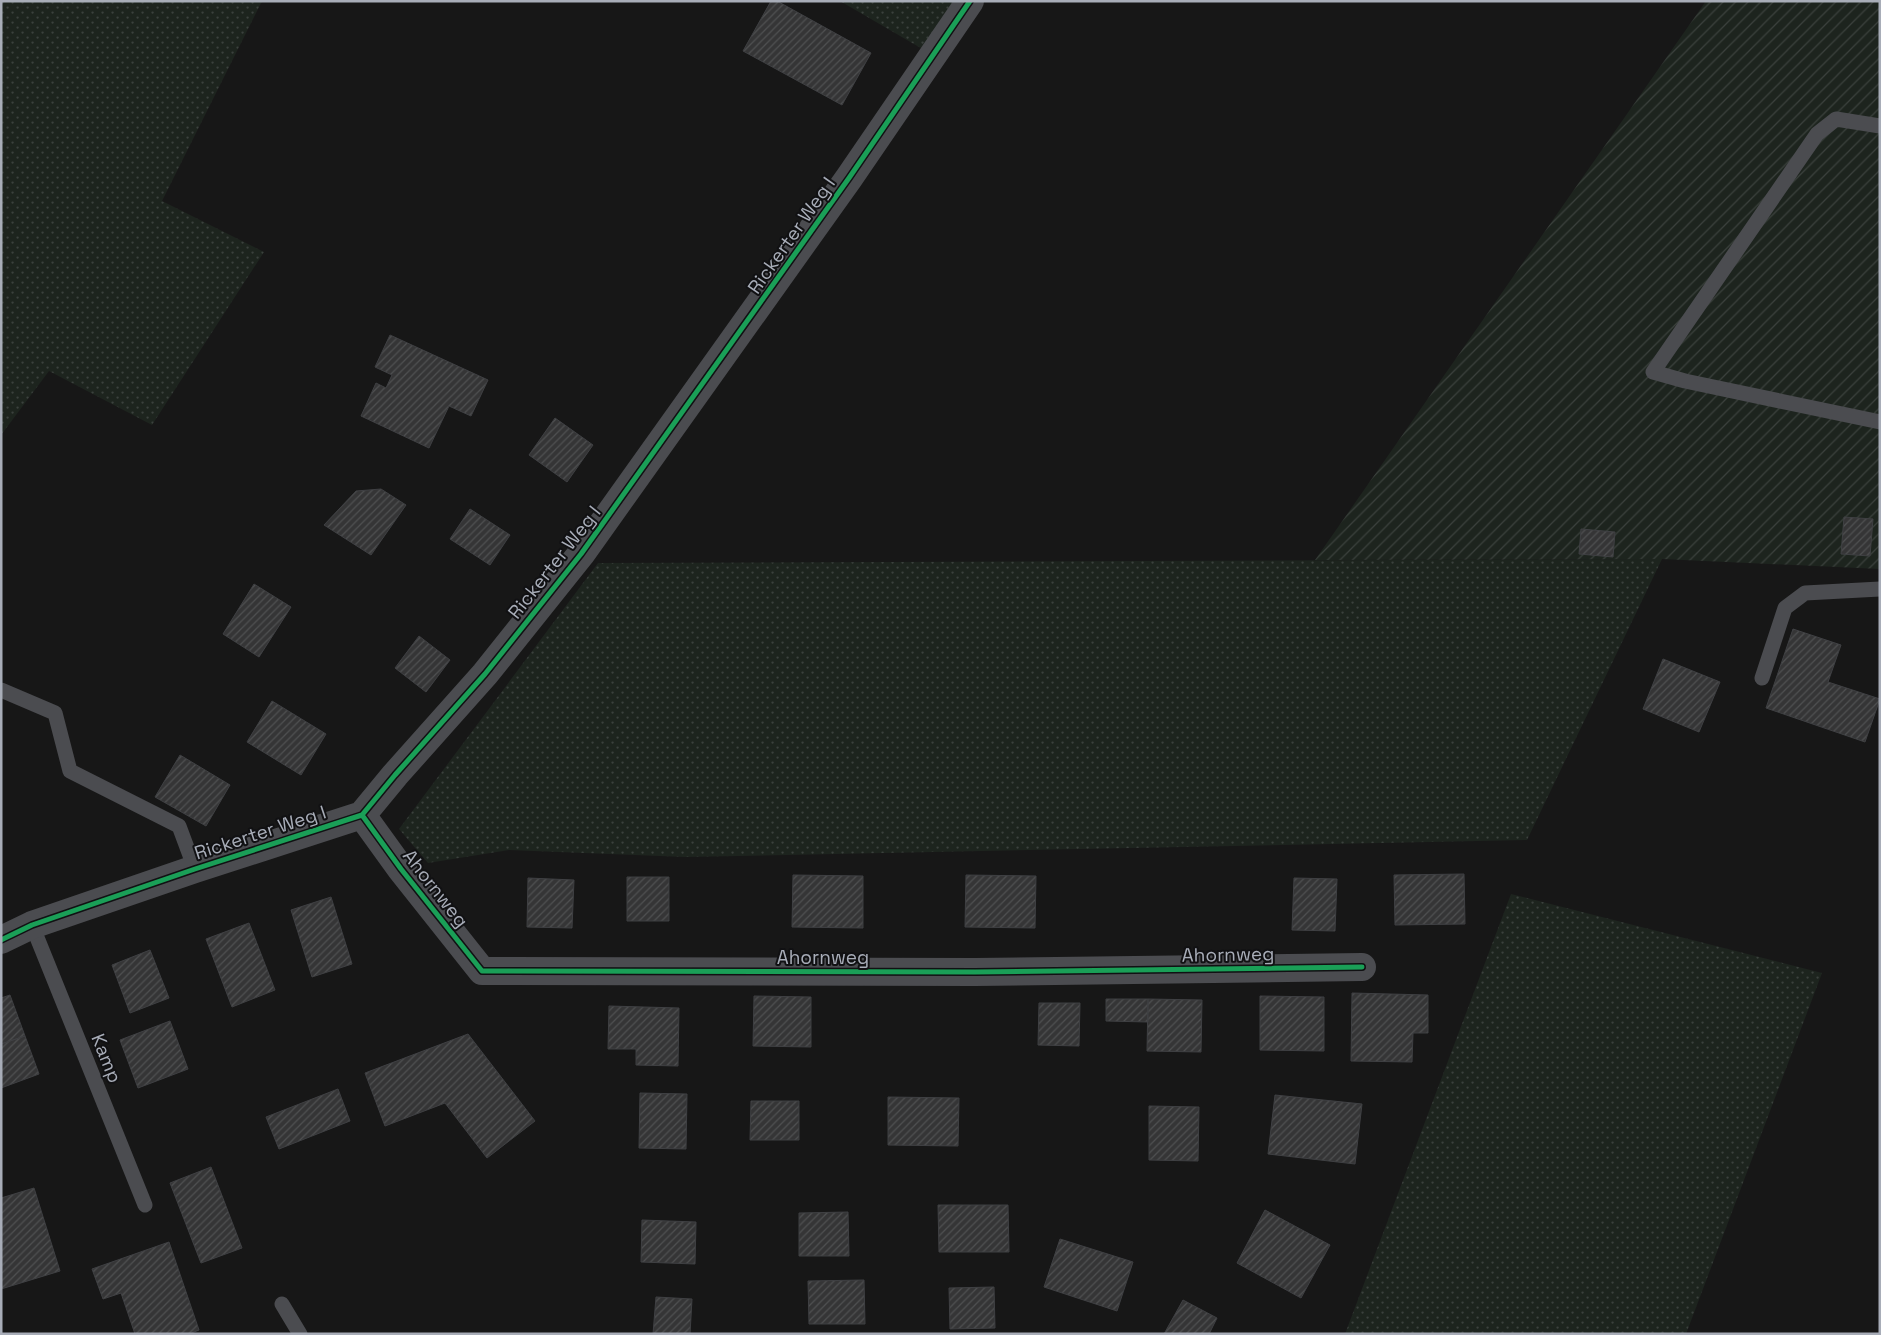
<svg xmlns="http://www.w3.org/2000/svg" width="1881" height="1335" font-family="'Space Grotesk',sans-serif">
  <style>
    .grass { fill: url(#grass-dots) }
    .garden { fill: url(#garden-furrows) }
    .building { fill: url(#building-hatch); stroke: #3f4043 }
    .lines { fill: none; stroke-linecap: round; stroke-linejoin: round }
    .service { stroke: #4b4c50; stroke-width: 15 }
    .minor { stroke: #4b4c50; stroke-width: 28 }
    .cycleway-casing { stroke: #111113; stroke-width: 8 }
    .cycleway { stroke: #1a9f57; stroke-width: 5 }
    .labels { text-anchor: middle; stroke-width: 4; stroke-linejoin: round; paint-order: stroke }
    .street-label { font-size: 19px; fill: #a8adb8; stroke: #111113 }
  </style>
  <defs>
    <pattern id="grass-dots" width="8" height="8" patternUnits="userSpaceOnUse" patternTransform="scale(1.25)"><rect width="8" height="8" fill="#1d241e"/><path d="M2 2h.1M6 6h.1" fill="none" stroke="#3b413d" stroke-width="1.8" stroke-linecap="round"/></pattern>
    <pattern id="garden-furrows" width="10" height="10" patternUnits="userSpaceOnUse" patternTransform="scale(1.25)"><rect width="10" height="10" fill="#1d241e"/><path d="M-1 1l2-2M0 10L10 0M9 11l2-2" fill="none" stroke="#3b413d"/></pattern>
    <pattern id="building-hatch" width="6" height="6" patternUnits="userSpaceOnUse" patternTransform="scale(1.25)"><rect width="6" height="6" fill="#353536"/><path d="M-1 1l2-2M0 6l6-6M5 7l2-2" fill="none" stroke="#4f5051"/></pattern>
  </defs>
  <rect width="100%" height="100%" fill="#171717"/>
  <path class="grass" d="M 1,1 L 262,1 L 162,201 L 264,252 L 152,425 L 49,371 L 1,435 Z
    M 840,1 L 972,1 L 931,54 Z
    M 1662,559 L 1527,840 L 685,857 L 509,850 L 428,863 L 399,829 L 598,563 Z
    M 1511,894 L 1822,973 L 1686,1334 L 1345,1334 Z"/>
  <path class="garden" d="M 1706,1 L 1880,1 L 1880,569 L 1662,559 L 1315,560 Z"/>
  <path class="building" d="M 771,1 L 777,1 L 871,53 L 842,105 L 743,51 Z
    M 390,335 L 488,380 L 471,416 L 449,406 L 429,448 L 361,416 L 376,383 L 386,388 L 392,375 L 375,367 Z
    M 555,418 L 593,445 L 567,482 L 529,455 Z
    M 381,489 L 406,505 L 371,555 L 324,525 L 356,491 Z
    M 470,509 L 510,535 L 490,565 L 450,539 Z
    M 1844,517 L 1873,519 L 1870,556 L 1841,554 Z
    M 1581,529 L 1615,532 L 1613,557 L 1579,554 Z
    M 254,584 L 291,607 L 259,657 L 223,634 Z
    M 1793,629 L 1841,645 L 1828,682 L 1880,699 L 1865,742 L 1766,708 Z
    M 419,636 L 450,660 L 426,692 L 395,668 Z
    M 1663,659 L 1720,682 L 1699,732 L 1643,709 Z
    M 272,701 L 326,734 L 301,775 L 247,742 Z
    M 180,755 L 230,785 L 206,826 L 155,797 Z
    M 1464,874 L 1465,924 L 1395,925 L 1394,875 Z
    M 793,875 L 863,876 L 863,928 L 792,927 Z
    M 966,875 L 1036,876 L 1035,928 L 965,927 Z
    M 627,877 L 669,877 L 669,921 L 627,921 Z
    M 528,878 L 574,880 L 572,928 L 527,927 Z
    M 1294,878 L 1337,879 L 1335,931 L 1292,930 Z
    M 331,897 L 352,964 L 312,977 L 291,910 Z
    M 249,923 L 275,990 L 232,1007 L 206,939 Z
    M 150,950 L 169,998 L 130,1013 L 112,965 Z
    M 1352,993 L 1428,995 L 1428,1033 L 1413,1033 L 1412,1062 L 1351,1061 Z
    M 10,995 L 25,1036 L 1,1044 L 1,998 Z
    M 754,996 L 811,997 L 811,1047 L 753,1046 Z
    M 1260,996 L 1324,997 L 1324,1051 L 1260,1050 Z
    M 1106,999 L 1148,999 L 1148,1022 L 1106,1021 Z
    M 1148,999 L 1202,1000 L 1201,1052 L 1147,1051 Z
    M 1039,1003 L 1080,1003 L 1079,1046 L 1038,1045 Z
    M 609,1006 L 679,1008 L 678,1066 L 636,1065 L 636,1049 L 608,1049 Z
    M 170,1021 L 188,1069 L 138,1088 L 120,1040 Z
    M 468,1034 L 535,1121 L 487,1158 L 445,1103 L 385,1126 L 365,1073 Z
    M 25,1036 L 39,1074 L 1,1088 L 1,1044 Z
    M 338,1089 L 350,1121 L 279,1149 L 266,1117 Z
    M 640,1093 L 687,1094 L 686,1149 L 639,1148 Z
    M 1275,1095 L 1362,1104 L 1355,1164 L 1268,1154 Z
    M 888,1097 L 959,1098 L 958,1146 L 888,1145 Z
    M 751,1101 L 799,1101 L 799,1140 L 750,1140 Z
    M 1149,1106 L 1199,1107 L 1198,1161 L 1149,1160 Z
    M 211,1167 L 242,1248 L 201,1263 L 170,1183 Z
    M 34,1188 L 60,1271 L 1,1289 L 1,1198 Z
    M 938,1205 L 1008,1205 L 1009,1252 L 939,1252 Z
    M 1265,1210 L 1330,1245 L 1301,1298 L 1237,1263 Z
    M 848,1212 L 849,1256 L 799,1256 L 799,1213 Z
    M 642,1220 L 696,1222 L 695,1264 L 641,1262 Z
    M 1060,1239 L 1133,1262 L 1117,1311 L 1044,1287 Z
    M 169,1242 L 199,1330 L 189,1334 L 135,1334 L 121,1293 L 103,1299 L 92,1269 Z
    M 864,1280 L 865,1324 L 809,1324 L 808,1281 Z
    M 994,1287 L 995,1328 L 950,1329 L 949,1288 Z
    M 656,1297 L 692,1299 L 690,1334 L 653,1334 Z
    M 1183,1300 L 1217,1318 L 1209,1334 L 1164,1334 Z"/>
  <g class="lines">
    <path class="service" d="M 1880,126 L 1836,119 L 1817,134 L 1653,372 L 1685,381 L 1880,422
      M 1762,678 L 1785,608 L 1805,593 L 1880,589
      M 1,690 L 55,713 L 70,771 L 179,826 L 195,869
      M 32,925 L 145,1205
      M 282,1304 L 300,1334"/>
    <path class="minor" d="M 362,815 L 401,869 L 482,971 L 975,972 L 1362,967
      M 1,940 L 32,925 L 195,869 L 362,815 L 395,775 L 485,674 L 581,554 L 849,178 L 970,1"/>
    <g class="cycleway-casing">
      <path id="cycleway" d="M 362,815 L 401,869 L 482,971 L 975,972 L 1362,967
        M 1,940 L 32,925 L 195,869 L 362,815 L 395,775 L 485,674 L 581,554 L 849,178 L 970,1"/>
    </g>
    <use href="#cycleway" class="cycleway"/>
  </g>
  <g class="labels">
    <g class="street-label">
      <text transform="translate(791 235) rotate(-55)" y="7">Rickerter Weg I</text>
      <text transform="translate(554 562) rotate(-52)" y="7">Rickerter Weg I</text>
      <text transform="translate(260 832) rotate(-18)" y="7">Rickerter Weg I</text>
      <text transform="translate(436 888) rotate(52)" y="7">Ahornweg</text>
      <text transform="translate(1228 954) rotate(-1)" y="7">Ahornweg</text>
      <text x="823" y="964">Ahornweg</text>
      <text transform="translate(107 1058) rotate(68)" y="7">Kamp</text>
    </g>
  </g>
  <rect width="1881" height="1335" fill="none" stroke="#a8adb8" stroke-width="5"/>
</svg>
